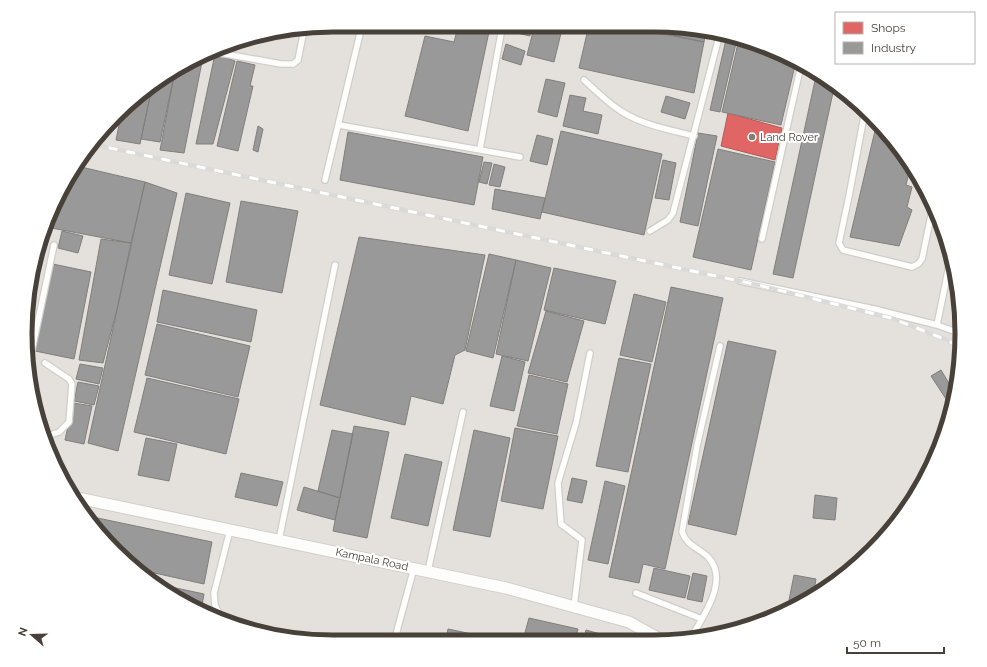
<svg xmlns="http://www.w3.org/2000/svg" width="987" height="667" font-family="Raleway,sans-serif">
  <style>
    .industrial { fill: #e4e0dc }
    .shops { fill: #e06666; stroke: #b25b58 }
    .industry { fill: #999; stroke: #817f7c }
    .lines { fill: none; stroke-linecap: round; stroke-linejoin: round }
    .lane-casing { stroke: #d0ceca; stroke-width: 8 }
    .street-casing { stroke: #d0ceca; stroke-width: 13 }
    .lane { stroke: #fdfdfc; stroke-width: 5.5 }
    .street { stroke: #fdfdfc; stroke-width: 11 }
    .rail-casing { stroke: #dadad9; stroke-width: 4.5 }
    .rail { stroke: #fff; stroke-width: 3; stroke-dasharray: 9; stroke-linecap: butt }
    .poi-dot { fill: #847e78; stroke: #fff; stroke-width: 1.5 }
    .labels { text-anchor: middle; stroke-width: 4; stroke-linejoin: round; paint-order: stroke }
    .poi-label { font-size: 11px; fill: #484139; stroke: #fff; text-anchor: start }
    .street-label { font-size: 11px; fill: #484139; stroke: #fff }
    .rim { fill: none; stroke: #484139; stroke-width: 5 }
  </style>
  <rect width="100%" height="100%" fill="#f2f0ec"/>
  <path class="industrial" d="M 334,25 L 713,31 L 790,57 L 871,115 L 910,162 L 938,215 L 956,273 L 962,333 L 956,393 L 939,451 L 910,505 L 872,551 L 825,590 L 772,618 L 714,636 L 653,642 L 274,636 L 197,610 L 116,552 L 66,488 L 31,394 L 26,313 L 48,216 L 89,146 L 162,77 L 235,41 Z"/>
  <path class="shops" d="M 728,113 L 782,128 L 775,160 L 721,146 Z"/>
  <path class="industry" d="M 458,27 L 490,27 L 468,131 L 405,116 L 425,36 L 454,42 Z
    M 508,28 L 531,28 L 530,36 L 508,31 Z
    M 534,28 L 562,29 L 554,62 L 527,55 Z
    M 588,29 L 642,30 L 704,42 L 694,93 L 579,68 Z
    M 649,30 L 706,31 L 704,42 Z
    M 727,35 L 737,39 L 720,112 L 710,110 Z
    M 739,39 L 790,57 L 796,61 L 781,125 L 722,112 Z
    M 506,44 L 525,51 L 521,65 L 502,59 Z
    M 215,54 L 235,61 L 213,144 L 196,144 Z
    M 196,60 L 202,62 L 184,153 L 160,150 L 175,71 Z
    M 237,61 L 255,65 L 250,86 L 253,86 L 238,151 L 217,146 Z
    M 175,71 L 160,142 L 141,139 L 152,87 L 162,77 Z
    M 816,76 L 834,88 L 793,278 L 773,274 Z
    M 546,79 L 565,83 L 557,117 L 538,112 Z
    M 152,87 L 140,144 L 116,140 L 121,115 Z
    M 570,95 L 586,98 L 583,111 L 602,115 L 598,134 L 563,126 Z
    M 666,96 L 690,103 L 685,119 L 661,112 Z
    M 877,122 L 911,164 L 906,185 L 912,187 L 907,207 L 912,210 L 899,246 L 850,237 Z
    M 258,126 L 263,129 L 258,152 L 253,150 Z
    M 561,131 L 662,154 L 644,235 L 542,212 Z
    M 348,132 L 483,157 L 474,205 L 340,180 Z
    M 698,133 L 717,136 L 698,226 L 680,222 Z
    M 537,135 L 553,139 L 547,165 L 530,161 Z
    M 718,149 L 775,162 L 751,270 L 693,257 Z
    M 663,160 L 676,163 L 669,200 L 655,198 Z
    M 484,162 L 492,163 L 487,184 L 479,182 Z
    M 494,164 L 505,167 L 500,187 L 489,185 Z
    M 77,166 L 145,182 L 131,243 L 46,227 L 48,216 Z
    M 145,182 L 177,193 L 118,451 L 88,443 Z
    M 495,189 L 545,198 L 540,219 L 492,209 Z
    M 186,193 L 230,203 L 212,284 L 169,275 Z
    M 241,201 L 298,211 L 282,293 L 226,282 Z
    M 62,231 L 83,236 L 78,253 L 58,248 Z
    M 359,237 L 485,255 L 465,350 L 455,355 L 443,404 L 411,396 L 405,425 L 320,405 Z
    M 101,239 L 131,243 L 117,309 L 103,363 L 79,360 Z
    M 489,254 L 516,260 L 493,358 L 466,351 Z
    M 516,260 L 551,268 L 528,361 L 496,354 Z
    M 53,264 L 91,272 L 74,359 L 35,351 Z
    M 554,268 L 616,281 L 605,324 L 544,310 Z
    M 671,287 L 723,298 L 665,569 L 643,564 L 639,583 L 609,577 Z
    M 163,290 L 257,310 L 251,342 L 157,322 Z
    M 634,294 L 666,302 L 652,362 L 620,355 Z
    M 546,311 L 584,321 L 567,382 L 528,373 Z
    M 157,324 L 250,346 L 238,397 L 145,375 Z
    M 728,341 L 776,351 L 736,535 L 688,524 Z
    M 502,356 L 525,362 L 514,411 L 490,406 Z
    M 619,358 L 651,364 L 628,472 L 596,466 Z
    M 80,364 L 103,368 L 99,384 L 76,379 Z
    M 941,370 L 956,395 L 948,402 L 931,376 Z
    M 529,375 L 568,384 L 557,434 L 517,426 Z
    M 147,378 L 239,399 L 226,454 L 134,432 Z
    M 78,382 L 99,386 L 94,405 L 74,401 Z
    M 73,403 L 92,406 L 84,444 L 65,440 Z
    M 354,426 L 389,432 L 367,538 L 333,531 Z
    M 515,428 L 558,436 L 543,509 L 501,501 Z
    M 332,430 L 353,434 L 340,498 L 318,491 Z
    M 474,430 L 510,438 L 490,537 L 453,530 Z
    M 146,438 L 177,444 L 169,481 L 138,475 Z
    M 405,454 L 442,462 L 428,526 L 391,518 Z
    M 241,473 L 283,482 L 277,506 L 235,497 Z
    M 572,478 L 587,481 L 582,503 L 567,500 Z
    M 605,481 L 625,486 L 608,564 L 588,560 Z
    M 304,487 L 340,498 L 335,520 L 297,510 Z
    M 815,495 L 837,498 L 835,520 L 813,518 Z
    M 88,516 L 212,542 L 204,584 L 141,570 L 116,552 Z
    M 654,568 L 690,576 L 685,598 L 649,590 Z
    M 693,573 L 707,576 L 702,602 L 687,599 Z
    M 794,575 L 816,579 L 813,597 L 801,603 L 789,600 Z
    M 162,585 L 204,594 L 201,611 L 197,610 Z
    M 529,618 L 578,629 L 575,641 L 523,640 Z
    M 448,629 L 472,634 L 471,639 L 446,639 Z
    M 586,630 L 629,642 L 583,641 Z"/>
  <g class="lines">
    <g class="lane-casing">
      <path id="lane" d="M 214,52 L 281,64 L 293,64 L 298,60 L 304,30
        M 584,80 C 594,89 604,99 615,107 C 637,124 667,129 694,136
        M 865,111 L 849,196 L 839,243 L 843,250 L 912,267 L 918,264 L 922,259 L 933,206
        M 339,125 L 520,157
        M 480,149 L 502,28
        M 325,180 L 362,25
        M 650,231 L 668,220 L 673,213 L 720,33
        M 762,239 L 801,65
        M 951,256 L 937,325 L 962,334
        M 740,281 L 874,309 L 937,325
        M 45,363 L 69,379 L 72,384 L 69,422 L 59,432 L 47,436
        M 29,364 L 54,245
        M 279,540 L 335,265
        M 428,571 L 463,412
        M 636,593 L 702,619
        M 574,607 L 582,540 L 561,524 L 558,483 L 576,423 L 590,353
        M 221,618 L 215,605 L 214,593 L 230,530
        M 395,638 L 414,568
        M 691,638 C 703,616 730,580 708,557 C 699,548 687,546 682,532 L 697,446 L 720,346"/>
    </g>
    <g class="street-casing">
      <path id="street" d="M 73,497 L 506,588 L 629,622 L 663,641"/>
    </g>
    <use href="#lane" class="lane"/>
    <use href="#street" class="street"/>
    <g class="rail-casing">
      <path id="rail" d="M 91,144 L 754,284 L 891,318 L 947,340 L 961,348"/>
    </g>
    <use href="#rail" class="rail"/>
  </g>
  <circle class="poi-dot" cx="752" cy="137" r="4"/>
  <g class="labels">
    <g class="poi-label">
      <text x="760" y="141">Land Rover</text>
    </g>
    <g class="street-label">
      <text transform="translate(372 559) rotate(12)" y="4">Kampala Road</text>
    </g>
  </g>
  <path d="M0 0H987V667H0ZM333 32H654A301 301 0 0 1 955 333V334A301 301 0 0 1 654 635H333A301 301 0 0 1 32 334V333A301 301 0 0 1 333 32Z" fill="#fff" fill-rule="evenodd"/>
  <path class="rim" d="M333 32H654A301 301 0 0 1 955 333V334A301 301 0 0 1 654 635H333A301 301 0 0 1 32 334V333A301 301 0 0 1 333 32Z"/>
  <rect x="835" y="12" width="140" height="52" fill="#ffffff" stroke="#b6b3b0"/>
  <rect x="843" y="22" width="20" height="12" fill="#e06666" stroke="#b6b3b0"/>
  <text x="871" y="32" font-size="12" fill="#484139">Shops</text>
  <rect x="843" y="42" width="20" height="12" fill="#999999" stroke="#b6b3b0"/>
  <text x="871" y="52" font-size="12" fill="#484139">Industry</text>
  <g transform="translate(32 635) rotate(290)" stroke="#ffffff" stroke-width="3" paint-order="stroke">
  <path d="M0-3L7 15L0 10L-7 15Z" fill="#484139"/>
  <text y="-6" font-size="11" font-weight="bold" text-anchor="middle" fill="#484139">N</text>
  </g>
  <path d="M847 647v6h97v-6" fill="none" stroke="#484139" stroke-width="2"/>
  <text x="853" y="647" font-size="12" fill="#484139" stroke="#ffffff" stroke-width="3" paint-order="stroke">50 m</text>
</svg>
